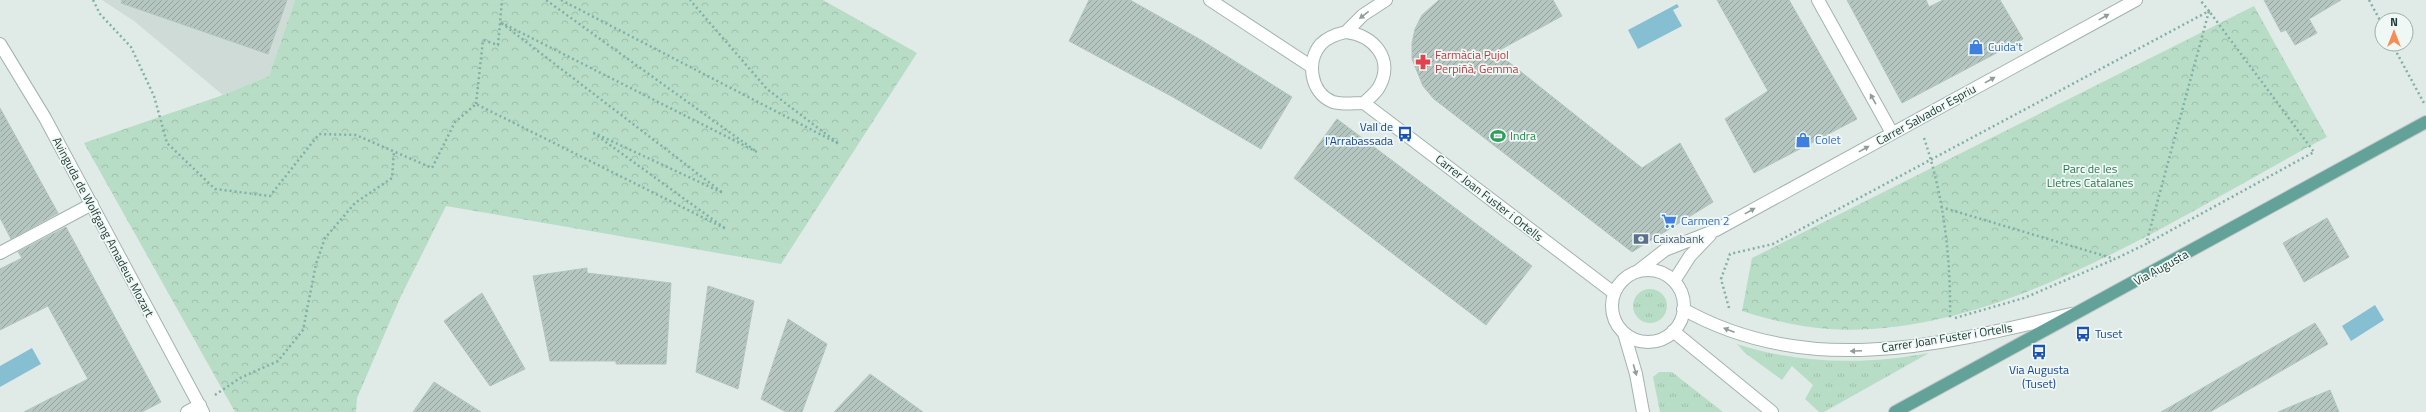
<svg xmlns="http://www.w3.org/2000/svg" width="2426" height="412" font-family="'Titillium Web',sans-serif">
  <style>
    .built { fill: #cedbd7 }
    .grass { fill: url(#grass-tufts) }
    .park { fill: url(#park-crowns) }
    .water { fill: #86bed2 }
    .building { fill: url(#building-hatch); stroke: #b2c5bf }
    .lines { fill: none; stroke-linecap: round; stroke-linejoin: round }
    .minor-casing { stroke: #a3b3af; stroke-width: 14 }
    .major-casing { stroke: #c1c8c7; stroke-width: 14 }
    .path { stroke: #80b0a6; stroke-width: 2.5; stroke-dasharray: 2 3; stroke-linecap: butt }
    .minor { stroke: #fff; stroke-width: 12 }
    .major { stroke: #63a298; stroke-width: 12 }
    .oneway { fill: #909e9b }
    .labels { text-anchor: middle; stroke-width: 3.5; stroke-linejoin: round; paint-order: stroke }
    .shop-label { font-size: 12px; fill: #366cbe; stroke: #f0f8f5; text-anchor: start }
    .health-label { font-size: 12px; fill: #be3a42; stroke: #f0f8f5; text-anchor: start }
    .street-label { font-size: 12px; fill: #203c37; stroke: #f0f8f5 }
    .transit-label { font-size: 12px; fill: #164399; stroke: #f0f8f5; text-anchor: end }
    .leisure-label { font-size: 12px; fill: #27864d; stroke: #f0f8f5; text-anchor: start }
    .park-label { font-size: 12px; fill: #2a734e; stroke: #f0f8f5 }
    .service-label { font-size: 12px; fill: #4e5e75; stroke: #f0f8f5; text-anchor: start }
  </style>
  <defs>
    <pattern id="grass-tufts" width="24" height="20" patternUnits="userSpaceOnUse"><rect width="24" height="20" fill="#b8ddc6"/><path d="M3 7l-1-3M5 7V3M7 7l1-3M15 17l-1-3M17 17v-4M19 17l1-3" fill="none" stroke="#9ebfab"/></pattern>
    <pattern id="park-crowns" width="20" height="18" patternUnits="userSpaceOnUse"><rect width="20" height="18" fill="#b8ddc6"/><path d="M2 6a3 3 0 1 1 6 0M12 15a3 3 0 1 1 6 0" fill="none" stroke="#9ebfab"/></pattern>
    <pattern id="building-hatch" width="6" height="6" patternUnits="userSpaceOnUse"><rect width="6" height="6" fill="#b5c6c1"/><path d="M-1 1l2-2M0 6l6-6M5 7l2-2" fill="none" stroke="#93a29e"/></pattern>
  </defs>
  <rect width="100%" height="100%" fill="#e0ebe7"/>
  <path class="built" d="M 102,0 L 295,0 L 269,76 L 223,95 L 134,21 Z"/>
  <path class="grass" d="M1633 306a17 17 0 1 1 34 0a17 17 0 1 1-34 0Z
    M 1737,344 C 1798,364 1867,365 1929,353 L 1824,412 L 1819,412 L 1805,399 L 1813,385 L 1792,366 L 1782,380 L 1745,353 Z
    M 1659,372 L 1672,372 L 1723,412 L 1660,412 L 1653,377 Z"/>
  <path class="park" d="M 295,0 L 823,0 L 917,53 L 781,264 L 446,206 L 401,296 L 357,398 L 356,412 L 235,412 L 84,143 L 223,95 L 269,76 Z
    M 2254,6 L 2327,137 C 2181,214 1999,340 1828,329 C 1799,327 1770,320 1742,311 L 1752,258 Z"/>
  <path class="water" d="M 1677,4 L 1679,7 L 1673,10 L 1682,26 L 1638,49 L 1628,30 Z
    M 2375,305 L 2384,320 L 2351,341 L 2342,326 Z
    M 32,348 L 41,364 L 0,387 L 0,366 Z"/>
  <path class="building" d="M 122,0 L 287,0 L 268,54 L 121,3 Z
    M 1089,0 L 1130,0 L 1201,40 L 1292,97 L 1261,149 L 1173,97 L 1069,41 Z
    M 1439,0 L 1553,0 L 1562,16 L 1496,52 L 1642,168 L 1680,143 L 1713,202 L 1632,252 L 1434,99 L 1423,86 L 1412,59 L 1412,43 L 1415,29 L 1422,15 Z
    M 1717,0 L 1789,0 L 1857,119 L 1754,173 L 1725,119 L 1768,91 Z
    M 1847,0 L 1926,0 L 1929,7 L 1943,0 L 2000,0 L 2023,39 L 1902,103 Z
    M 2264,0 L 2341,0 L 2309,19 L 2317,33 L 2295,45 L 2286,30 L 2281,32 Z
    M 0,108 L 58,213 L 11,239 L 0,218 Z
    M 1337,119 L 1532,266 L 1486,325 L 1294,178 Z
    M 2327,218 L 2349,257 L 2304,282 L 2283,243 Z
    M 66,227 L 161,402 L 142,412 L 24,412 L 88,379 L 48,306 L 0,330 L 0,269 L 22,258 L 18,252 Z
    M 587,268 L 587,273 L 671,283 L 666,364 L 616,364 L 616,361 L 550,361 L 533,276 Z
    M 708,286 L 754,301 L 738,389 L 696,372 Z
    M 482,293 L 525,369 L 490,386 L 444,321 Z
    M 788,319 L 827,344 L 802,412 L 786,412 L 761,399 Z
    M 2315,323 L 2328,344 L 2210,412 L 2161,412 Z
    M 870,374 L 923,412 L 834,412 Z
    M 434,382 L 481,412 L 413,412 Z
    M 2330,390 L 2339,412 L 2278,412 Z"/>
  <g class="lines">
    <g class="minor-casing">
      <path id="minor" d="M 1210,0 L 1312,67
        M 1818,0 L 1892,133
        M 1346,32 C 1373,35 1395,59 1379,87 C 1376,93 1369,98 1364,103 C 1353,103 1344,105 1333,102 C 1310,93 1306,61 1321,44 C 1328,37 1337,34 1346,32 Z
        M 1346,32 L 1363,15 L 1386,0
        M 0,44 L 45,118 L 203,412
        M 1364,103 L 1614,293
        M 0,253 L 92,204
        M1612 306a36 36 0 1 1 72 0a36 36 0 1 1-72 0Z
        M 1638,271 L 1665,250 L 1716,230 L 2136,0
        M 1674,281 L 1690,256 L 1710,235
        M 1683,309 C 1807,379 1941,345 2071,314
        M 1673,331 L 1772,412
        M 1624,333 L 1636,374 L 1643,412
        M 187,412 L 200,405"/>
    </g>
    <g class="major-casing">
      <path id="major" d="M 1895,412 L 2426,122"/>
    </g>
    <path class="path" d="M 93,0 L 100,14 L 131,47 L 154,96 L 167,143 L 215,189 L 270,196 L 319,134 L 356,135 L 432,168 L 455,122 L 476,104 L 726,229 L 592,132 L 723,193 L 500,22 L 757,152 L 546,0
      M 561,0 L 839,144 L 767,89 L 690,0
      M 2369,0 L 2382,24
      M 2392,44 L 2425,105
      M 476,104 L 483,40 L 498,45 L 502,0
      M 1924,138 C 1944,197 1951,258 1950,320
      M 1941,207 L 2115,259 L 2146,244 L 2209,11 L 2314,152 L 2146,244
      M 1729,308 L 1721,279 L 1730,254 L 1773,244 L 2209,11 L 2200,0
      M 1955,318 L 2024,298 L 2115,259
      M 215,395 L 240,378 L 278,361 L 303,330 L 316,264 L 325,238 L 355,203 L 392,178 L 394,151"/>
    <use href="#minor" class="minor"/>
    <use href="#major" class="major"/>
  </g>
  <defs><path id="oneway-solid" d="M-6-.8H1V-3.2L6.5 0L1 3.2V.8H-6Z"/></defs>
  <g class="oneway">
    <use href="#oneway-solid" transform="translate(1364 15) rotate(142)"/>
    <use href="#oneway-solid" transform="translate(2104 17) rotate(-29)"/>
    <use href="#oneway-solid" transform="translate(1990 80) rotate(-29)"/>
    <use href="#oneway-solid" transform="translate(1873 99) rotate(-119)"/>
    <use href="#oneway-solid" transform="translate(1864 149) rotate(-29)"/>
    <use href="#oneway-solid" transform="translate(1750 211) rotate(-29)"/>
    <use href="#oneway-solid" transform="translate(1729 330) rotate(-159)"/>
    <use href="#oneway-solid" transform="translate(1856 351) rotate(177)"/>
    <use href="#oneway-solid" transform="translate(1635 370) rotate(74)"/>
  </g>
  <defs>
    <g id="shop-bare" transform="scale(1.2)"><path d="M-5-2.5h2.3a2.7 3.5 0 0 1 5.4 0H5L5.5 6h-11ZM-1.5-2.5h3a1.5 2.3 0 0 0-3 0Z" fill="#3f7fe0" stroke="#f0f8f5" stroke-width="2.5" paint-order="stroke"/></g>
    <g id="pharmacy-bare" transform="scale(1.2)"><path d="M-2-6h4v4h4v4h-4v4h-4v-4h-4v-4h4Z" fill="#e0444e" stroke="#f0f8f5" stroke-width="2.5" paint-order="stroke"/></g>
    <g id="bus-bare" transform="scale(1.2)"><path d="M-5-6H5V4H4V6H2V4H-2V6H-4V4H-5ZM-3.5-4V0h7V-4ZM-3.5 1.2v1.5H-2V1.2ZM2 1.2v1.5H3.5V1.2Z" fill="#1a4fb4" stroke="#f0f8f5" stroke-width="2.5" paint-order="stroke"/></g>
    <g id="stadium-bare" transform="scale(1.2)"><path d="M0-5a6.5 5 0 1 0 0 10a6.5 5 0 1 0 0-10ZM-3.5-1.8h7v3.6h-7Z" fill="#2e9e5b" stroke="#f0f8f5" stroke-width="2.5" paint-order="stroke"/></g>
    <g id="supermarket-bare" transform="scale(1.2)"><path d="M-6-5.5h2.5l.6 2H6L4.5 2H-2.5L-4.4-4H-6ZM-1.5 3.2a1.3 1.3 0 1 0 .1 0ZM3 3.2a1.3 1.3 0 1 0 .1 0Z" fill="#3f7fe0" stroke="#f0f8f5" stroke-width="2.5" paint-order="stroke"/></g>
    <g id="bank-bare" transform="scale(1.2)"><path d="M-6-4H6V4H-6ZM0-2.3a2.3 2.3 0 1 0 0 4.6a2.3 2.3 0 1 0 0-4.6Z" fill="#5c6f8a" stroke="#f0f8f5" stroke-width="2.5" paint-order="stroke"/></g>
  </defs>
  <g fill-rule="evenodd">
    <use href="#shop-bare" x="1976" y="47"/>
    <use href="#pharmacy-bare" x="1423" y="62"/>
    <use href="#bus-bare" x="1405" y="134"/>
    <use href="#stadium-bare" x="1498" y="136"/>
    <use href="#shop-bare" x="1803" y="140"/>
    <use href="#supermarket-bare" x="1669" y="221"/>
    <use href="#bank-bare" x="1641" y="239"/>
    <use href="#bus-bare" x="2083" y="334"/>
    <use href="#bus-bare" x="2039" y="352"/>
  </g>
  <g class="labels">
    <g class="shop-label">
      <text x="1988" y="51">Cuida't</text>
      <text x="1815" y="144">Colet</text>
      <text x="1681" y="225">Carmen 2</text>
    </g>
    <g class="health-label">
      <text x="1435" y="59">Farmàcia Pujol<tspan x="1435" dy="14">Perpiñà, Gemma</tspan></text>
    </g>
    <g class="street-label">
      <text transform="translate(1926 115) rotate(-29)" y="4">Carrer Salvador Espriu</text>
      <text transform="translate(1489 198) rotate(38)" y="4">Carrer Joan Fuster i Ortells</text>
      <text transform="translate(103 227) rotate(62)" y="4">Avinguda de Wolfgang Amadeus Mozart</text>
      <text transform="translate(2161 268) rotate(-29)" y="4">Via Augusta</text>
      <text transform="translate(1947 338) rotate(-9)" y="4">Carrer Joan Fuster i Ortells</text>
    </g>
    <g class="transit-label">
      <text x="1393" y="131">Vall de<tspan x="1393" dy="14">l'Arrabassada</tspan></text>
      <text x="2095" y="338" text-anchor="start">Tuset</text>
      <text x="2039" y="374" text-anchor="middle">Via Augusta<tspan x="2039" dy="14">(Tuset)</tspan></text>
    </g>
    <g class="leisure-label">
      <text x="1510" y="140">Indra</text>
    </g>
    <g class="park-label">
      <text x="2090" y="173">Parc de les<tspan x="2090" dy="14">Lletres Catalanes</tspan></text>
    </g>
    <g class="service-label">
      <text x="1653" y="243">Caixabank</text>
    </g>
  </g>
  <g transform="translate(2394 32)"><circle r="19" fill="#f0f8f5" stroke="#9dada9"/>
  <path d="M0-3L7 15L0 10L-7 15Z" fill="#f58d55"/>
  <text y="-6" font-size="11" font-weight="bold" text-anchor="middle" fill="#203c37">N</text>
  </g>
</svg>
